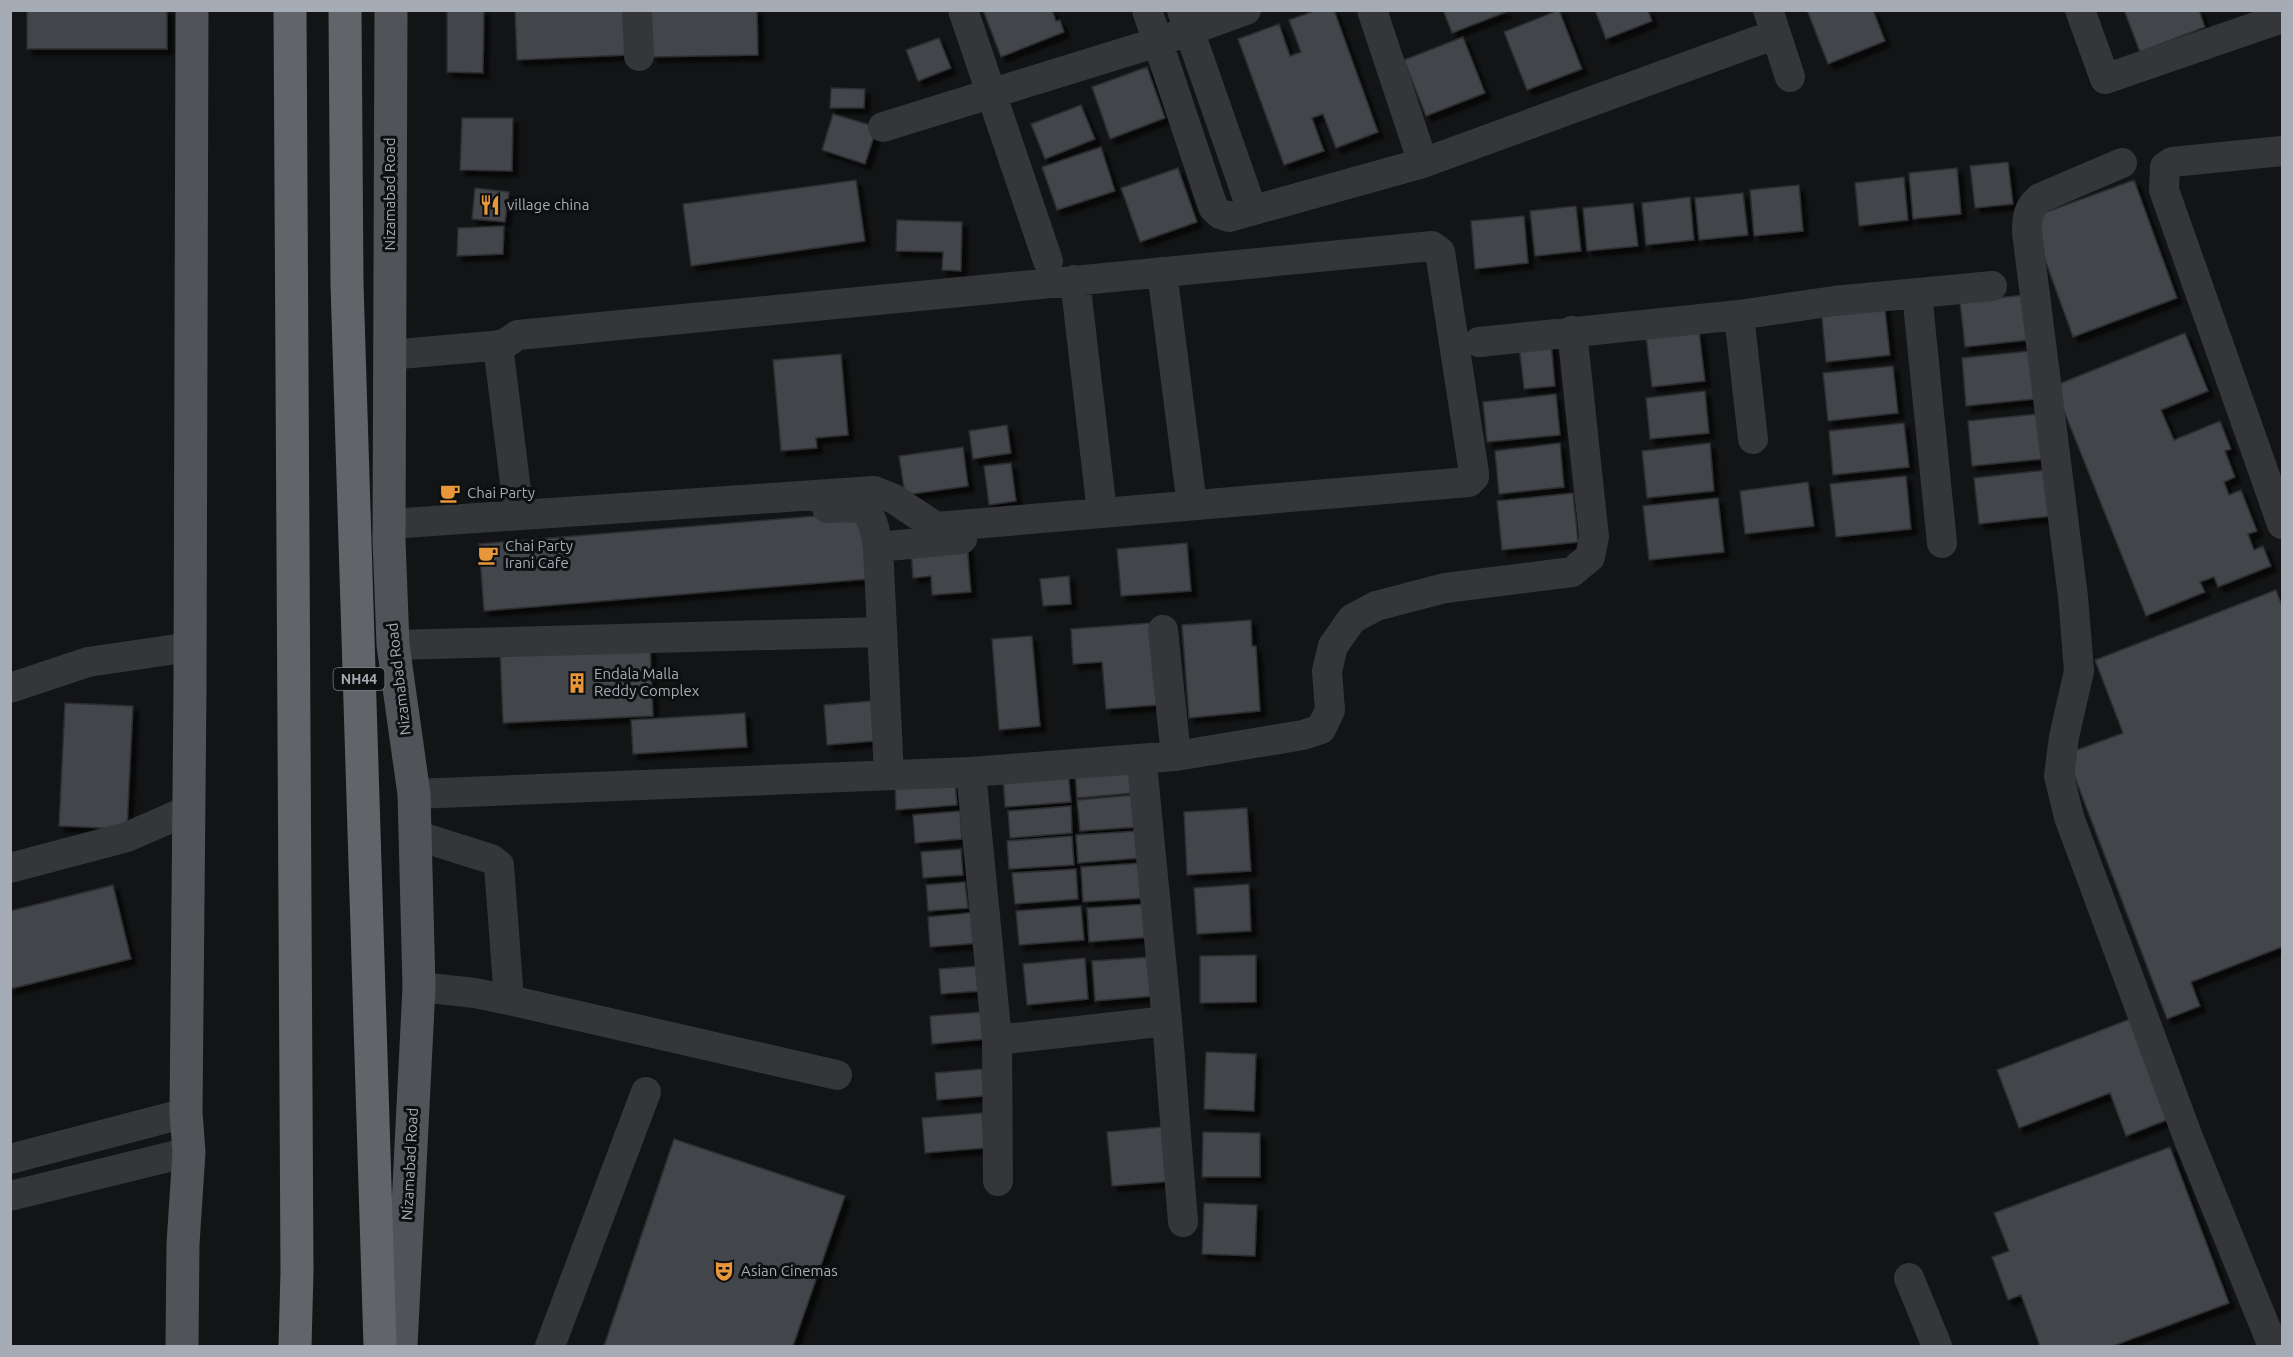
<svg xmlns="http://www.w3.org/2000/svg" width="2293" height="1357" font-family="Ubuntu,sans-serif">
  <style>
    .building { fill: #424448; stroke: #2d2e31; stroke-width: 1.5; filter: url(#shadow) }
    .lines { fill: none; stroke-linecap: round; stroke-linejoin: round }
    .minor { stroke: #35363a; stroke-width: 30 }
    .major { stroke: #515359; stroke-width: 33 }
    .highway { stroke: #61656a; stroke-width: 33 }
    .labels { text-anchor: middle; stroke-width: 6; stroke-linejoin: round; paint-order: stroke }
    .shield { fill: #0e0f10; stroke: #787d84; stroke-width: 1.5 }
    .shield-label { font-size: 14px; font-weight: bold; fill: #a6acb5 }
    .street-label { font-size: 15px; fill: #a6acb5; stroke: #0e0f10 }
    .poi-label { font-size: 15px; fill: #a6acb5; stroke: #0e0f10; text-anchor: start }
  </style>
  <defs>
    <filter id="shadow"><feDropShadow dx="5.5" dy="5.5" stdDeviation="1.5" flood-color="#0009"/></filter>
  </defs>
  <rect width="100%" height="100%" fill="#131415"/>
  <path class="building" d="M 27,10 L 167,10 L 167,49 L 27,49 Z
    M 447,10 L 484,10 L 483,73 L 447,72 Z
    M 515,10 L 626,10 L 627,55 L 517,60 Z
    M 651,10 L 757,10 L 758,55 L 652,57 Z
    M 983,10 L 1052,10 L 1056,21 L 1060,20 L 1064,32 L 1001,57 Z
    M 1317,10 L 1334,10 L 1378,132 L 1336,148 L 1323,114 L 1312,118 L 1324,151 L 1284,165 L 1238,39 L 1279,24 L 1290,56 L 1301,52 L 1289,20 Z
    M 1443,10 L 1505,10 L 1506,12 L 1452,33 Z
    M 1559,10 L 1582,69 L 1527,90 L 1504,32 Z
    M 1595,10 L 1648,10 L 1652,21 L 1606,39 Z
    M 1807,10 L 1873,10 L 1885,41 L 1828,64 Z
    M 2124,10 L 2199,10 L 2205,27 L 2140,52 Z
    M 1463,37 L 1485,93 L 1426,116 L 1404,60 Z
    M 939,38 L 951,68 L 918,81 L 906,50 Z
    M 1147,67 L 1165,118 L 1110,139 L 1092,87 Z
    M 831,88 L 865,89 L 864,108 L 830,108 Z
    M 1081,105 L 1095,139 L 1045,159 L 1031,124 Z
    M 833,114 L 877,127 L 865,164 L 822,150 Z
    M 462,118 L 513,118 L 512,171 L 460,170 Z
    M 1101,147 L 1115,191 L 1057,210 L 1042,167 Z
    M 2008,162 L 2013,204 L 1975,208 L 1970,166 Z
    M 1178,168 L 1197,222 L 1140,242 L 1121,188 Z
    M 1957,168 L 1961,214 L 1913,219 L 1909,173 Z
    M 1904,177 L 1908,220 L 1859,226 L 1855,183 Z
    M 856,180 L 865,241 L 691,266 L 683,204 Z
    M 2134,180 L 2177,298 L 2073,337 L 2030,218 Z
    M 1799,185 L 1803,231 L 1754,236 L 1750,190 Z
    M 475,188 L 509,192 L 505,222 L 472,219 Z
    M 1743,193 L 1748,235 L 1699,240 L 1695,198 Z
    M 1690,197 L 1694,240 L 1646,245 L 1642,203 Z
    M 1633,203 L 1638,246 L 1587,251 L 1583,208 Z
    M 1576,206 L 1581,251 L 1535,256 L 1530,211 Z
    M 1524,216 L 1528,263 L 1475,269 L 1471,221 Z
    M 897,220 L 962,222 L 961,271 L 942,270 L 943,252 L 896,251 Z
    M 504,226 L 503,254 L 457,256 L 458,228 Z
    M 2024,295 L 2028,340 L 1965,347 L 1960,302 Z
    M 1884,301 L 1890,355 L 1826,362 L 1821,307 Z
    M 1699,331 L 1705,381 L 1652,387 L 1646,336 Z
    M 2185,333 L 2208,391 L 2161,410 L 2174,440 L 2220,421 L 2231,449 L 2225,451 L 2235,477 L 2224,482 L 2229,495 L 2241,490 L 2257,531 L 2248,534 L 2254,550 L 2263,546 L 2271,566 L 2218,587 L 2214,577 L 2200,582 L 2205,592 L 2146,616 L 2054,386 Z
    M 1551,341 L 1555,386 L 1524,389 L 1519,345 Z
    M 2030,351 L 2035,399 L 1966,406 L 1962,358 Z
    M 841,354 L 848,435 L 816,438 L 817,448 L 781,451 L 773,360 Z
    M 1893,366 L 1898,413 L 1828,421 L 1823,373 Z
    M 1705,391 L 1709,433 L 1650,439 L 1646,398 Z
    M 1556,394 L 1560,435 L 1487,442 L 1483,402 Z
    M 2038,414 L 2043,459 L 1972,466 L 1968,421 Z
    M 1904,423 L 1909,467 L 1833,475 L 1829,431 Z
    M 1007,425 L 1011,453 L 973,459 L 969,431 Z
    M 1560,443 L 1564,487 L 1499,494 L 1495,451 Z
    M 1710,443 L 1714,491 L 1647,498 L 1642,451 Z
    M 963,447 L 968,486 L 905,495 L 899,456 Z
    M 1011,463 L 1016,501 L 989,505 L 984,466 Z
    M 2047,470 L 2052,516 L 1979,524 L 1974,478 Z
    M 1906,476 L 1911,529 L 1836,537 L 1830,484 Z
    M 1808,482 L 1814,526 L 1745,534 L 1740,491 Z
    M 1573,493 L 1578,542 L 1502,550 L 1497,501 Z
    M 1718,498 L 1724,552 L 1649,560 L 1643,506 Z
    M 863,512 L 868,579 L 484,611 L 479,544 Z
    M 1187,543 L 1191,591 L 1121,596 L 1117,549 Z
    M 967,544 L 971,592 L 932,595 L 931,576 L 913,578 L 911,548 Z
    M 1069,576 L 1071,604 L 1043,606 L 1040,579 Z
    M 2276,590 L 2282,606 L 2282,947 L 2191,982 L 2200,1006 L 2167,1019 L 2066,754 L 2123,733 L 2095,660 Z
    M 1251,620 L 1252,646 L 1256,646 L 1260,711 L 1189,718 L 1182,625 Z
    M 1151,623 L 1157,705 L 1106,709 L 1102,662 L 1073,664 L 1071,629 Z
    M 1032,636 L 1040,726 L 999,730 L 992,639 Z
    M 650,643 L 653,716 L 503,723 L 500,650 Z
    M 871,701 L 874,741 L 827,745 L 824,705 Z
    M 65,703 L 133,706 L 127,829 L 59,826 Z
    M 745,713 L 747,747 L 633,754 L 631,720 Z
    M 1132,766 L 1133,793 L 1077,798 L 1075,770 Z
    M 1068,770 L 1071,802 L 1005,807 L 1003,775 Z
    M 955,780 L 957,805 L 896,810 L 895,785 Z
    M 1135,795 L 1138,827 L 1080,831 L 1077,800 Z
    M 1071,806 L 1072,833 L 1010,838 L 1008,811 Z
    M 1247,808 L 1251,871 L 1187,875 L 1184,812 Z
    M 960,811 L 962,839 L 915,843 L 913,815 Z
    M 1138,831 L 1140,858 L 1078,863 L 1076,835 Z
    M 1072,836 L 1074,865 L 1009,869 L 1007,841 Z
    M 961,849 L 963,875 L 923,878 L 921,852 Z
    M 1143,863 L 1145,898 L 1083,902 L 1081,867 Z
    M 1076,869 L 1078,899 L 1015,904 L 1012,873 Z
    M 965,882 L 968,908 L 928,911 L 926,885 Z
    M 1249,884 L 1251,931 L 1197,934 L 1194,888 Z
    M 113,885 L 131,959 L 10,989 L 10,911 Z
    M 1149,904 L 1151,937 L 1089,942 L 1087,908 Z
    M 1081,906 L 1084,940 L 1019,945 L 1016,911 Z
    M 978,912 L 980,943 L 930,947 L 928,917 Z
    M 1256,955 L 1256,1002 L 1200,1003 L 1200,956 Z
    M 1151,957 L 1154,996 L 1095,1001 L 1092,961 Z
    M 1085,958 L 1088,999 L 1027,1005 L 1023,964 Z
    M 979,966 L 981,991 L 941,994 L 939,969 Z
    M 983,1012 L 986,1039 L 932,1044 L 930,1016 Z
    M 2138,1016 L 2177,1116 L 2126,1136 L 2110,1093 L 2019,1128 L 1997,1070 Z
    M 1206,1052 L 1256,1054 L 1254,1111 L 1204,1109 Z
    M 982,1069 L 984,1096 L 937,1100 L 935,1073 Z
    M 982,1113 L 985,1148 L 925,1153 L 922,1118 Z
    M 1172,1126 L 1176,1181 L 1112,1186 L 1107,1132 Z
    M 1203,1132 L 1260,1133 L 1260,1177 L 1202,1177 Z
    M 674,1139 L 845,1196 L 793,1346 L 604,1346 Z
    M 2170,1147 L 2229,1303 L 2113,1346 L 2040,1346 L 2021,1295 L 2008,1300 L 1992,1257 L 2009,1251 L 1994,1213 Z
    M 1204,1203 L 1257,1205 L 1255,1256 L 1202,1254 Z"/>
  <g class="lines">
    <path class="minor" d="M 637,10 L 639,56
      M 963,10 L 1048,261
      M 1147,10 L 1213,207 L 1220,214 L 1229,217 L 1423,163 L 1776,34
      M 1182,10 L 1252,210
      M 1372,10 L 1423,163
      M 1768,10 L 1790,77
      M 2080,10 L 2105,79 L 2282,18
      M 883,127 L 1158,42 L 1246,10
      M 2282,151 L 2172,162 L 2165,167 L 2164,190 L 2282,524
      M 2122,163 L 2040,198 C 2028,208 2027,217 2027,232 L 2073,597 L 2079,671 L 2064,737 L 2059,776 L 2069,817 L 2189,1140 L 2273,1346
      M 1162,272 L 1192,505
      M 1075,280 L 1102,512
      M 1917,293 L 1942,543
      M 1739,315 L 1753,439
      M 1479,342 L 1739,315 L 1834,301 L 1992,286
      M 498,345 L 519,515
      M 827,508 C 867,505 871,507 878,547 L 889,775
      M 389,524 L 874,491 L 894,499 L 936,527 L 1469,482 L 1474,477 L 1474,473 L 1440,252 L 1432,246 L 518,335 L 503,345 L 389,355
      M 878,547 L 962,539
      M 1163,630 L 1176,756
      M 393,645 L 881,632
      M 10,688 L 88,662 L 190,647
      M 1139,759 L 1143,774 L 1167,1021 L 1183,1222
      M 971,772 L 997,1040 L 998,1181
      M 414,794 L 971,772 L 1176,756 L 1303,735 L 1321,729 L 1330,710 L 1327,671 L 1333,646 L 1352,619 L 1376,606 L 1445,588 L 1572,572 L 1590,557 L 1594,537 L 1572,331
      M 415,835 L 491,859 L 499,865 L 509,1000
      M 10,868 L 127,837 L 189,810
      M 419,987 L 475,993 L 509,1000 L 837,1075
      M 997,1040 L 1167,1021
      M 10,1159 L 186,1113
      M 10,1196 L 189,1152
      M 1909,1278 L 1937,1346
      M 550,1346 L 646,1092"/>
    <path class="major" d="M 391,10 L 389,540 L 393,645 L 414,794 L 419,987 L 401,1346
      M 182,1346 L 183,1244 L 189,1152 L 186,1113 L 190,689 L 192,10"/>
    <path class="highway" d="M 290,10 L 297,1272 L 295,1346
      M 345,10 L 347,284 L 380,1346"/>
  </g>
  <defs>
    <g id="restaurant-bare" transform="scale(1.62)"><path d="M-5-6h1v4h1v-4h1v4h1v-4h1v5L-1.5 .5V6h-2V.5L-5-1ZM5-6V6H3V1.5H1.5Q1.5-4 5-6Z" fill="#e7973a" stroke="#0e0f10" stroke-width="2.5" paint-order="stroke"/></g>
    <g id="cafe-bare" transform="scale(1.62)"><path d="M-5.5-4.5H6V0H3Q3 3.5 0 3.5H-2.5Q-5.5 3.5-5.5 0ZM3-3.2v2h1.7v-2ZM-6 4.5H4V6H-6Z" fill="#e7973a" stroke="#0e0f10" stroke-width="2.5" paint-order="stroke"/></g>
    <g id="building-bare" transform="scale(1.62)"><path d="M-4-6H4V6H1V3H-1V6H-4ZM-2.5-4.3h1.7v1.8h-1.7ZM.8-4.3h1.7v1.8H.8ZM-2.5-1h1.7V.8h-1.7ZM.8-1h1.7V.8H.8Z" fill="#e7973a" stroke="#0e0f10" stroke-width="2.5" paint-order="stroke"/></g>
    <g id="theatre-bare" transform="scale(1.62)"><path d="M-5-5.5Q0-4 5-5.5V0Q5 5 0 6Q-5 5-5 0ZM-3.3-2.5H-1v1.5H-3.3ZM1-2.5H3.3v1.5H1ZM-2.8 1Q0 5.5 2.8 1Z" fill="#e7973a" stroke="#0e0f10" stroke-width="2.5" paint-order="stroke"/></g>
  </defs>
  <g fill-rule="evenodd">
    <use href="#restaurant-bare" x="490" y="205"/>
    <use href="#cafe-bare" x="450" y="493"/>
    <use href="#cafe-bare" x="488" y="555"/>
    <use href="#building-bare" x="577" y="683"/>
    <use href="#theatre-bare" x="724" y="1271"/>
  </g>
  <g class="labels">
    <rect class="shield" x="333.5" y="668" width="51" height="22" rx="4.5"/>
    <g class="shield-label">
      <text x="359" y="684">NH44</text>
    </g>
    <g class="street-label">
      <text transform="translate(390 194) rotate(-90)" y="5">Nizamabad Road</text>
      <text transform="translate(399 679) rotate(-97)" y="5">Nizamabad Road</text>
      <text transform="translate(410 1164) rotate(-87)" y="5">Nizamabad Road</text>
    </g>
    <g class="poi-label">
      <text x="507" y="210">village china</text>
      <text x="467" y="498">Chai Party</text>
      <text x="505" y="551">Chai Party<tspan x="505" dy="17">Irani Cafe</tspan></text>
      <text x="594" y="679">Endala Malla<tspan x="594" dy="17">Reddy Complex</tspan></text>
      <text x="741" y="1276">Asian Cinemas</text>
    </g>
  </g>
  <rect width="2293" height="1357" fill="none" stroke="#a6acb5" stroke-width="24"/>
</svg>
